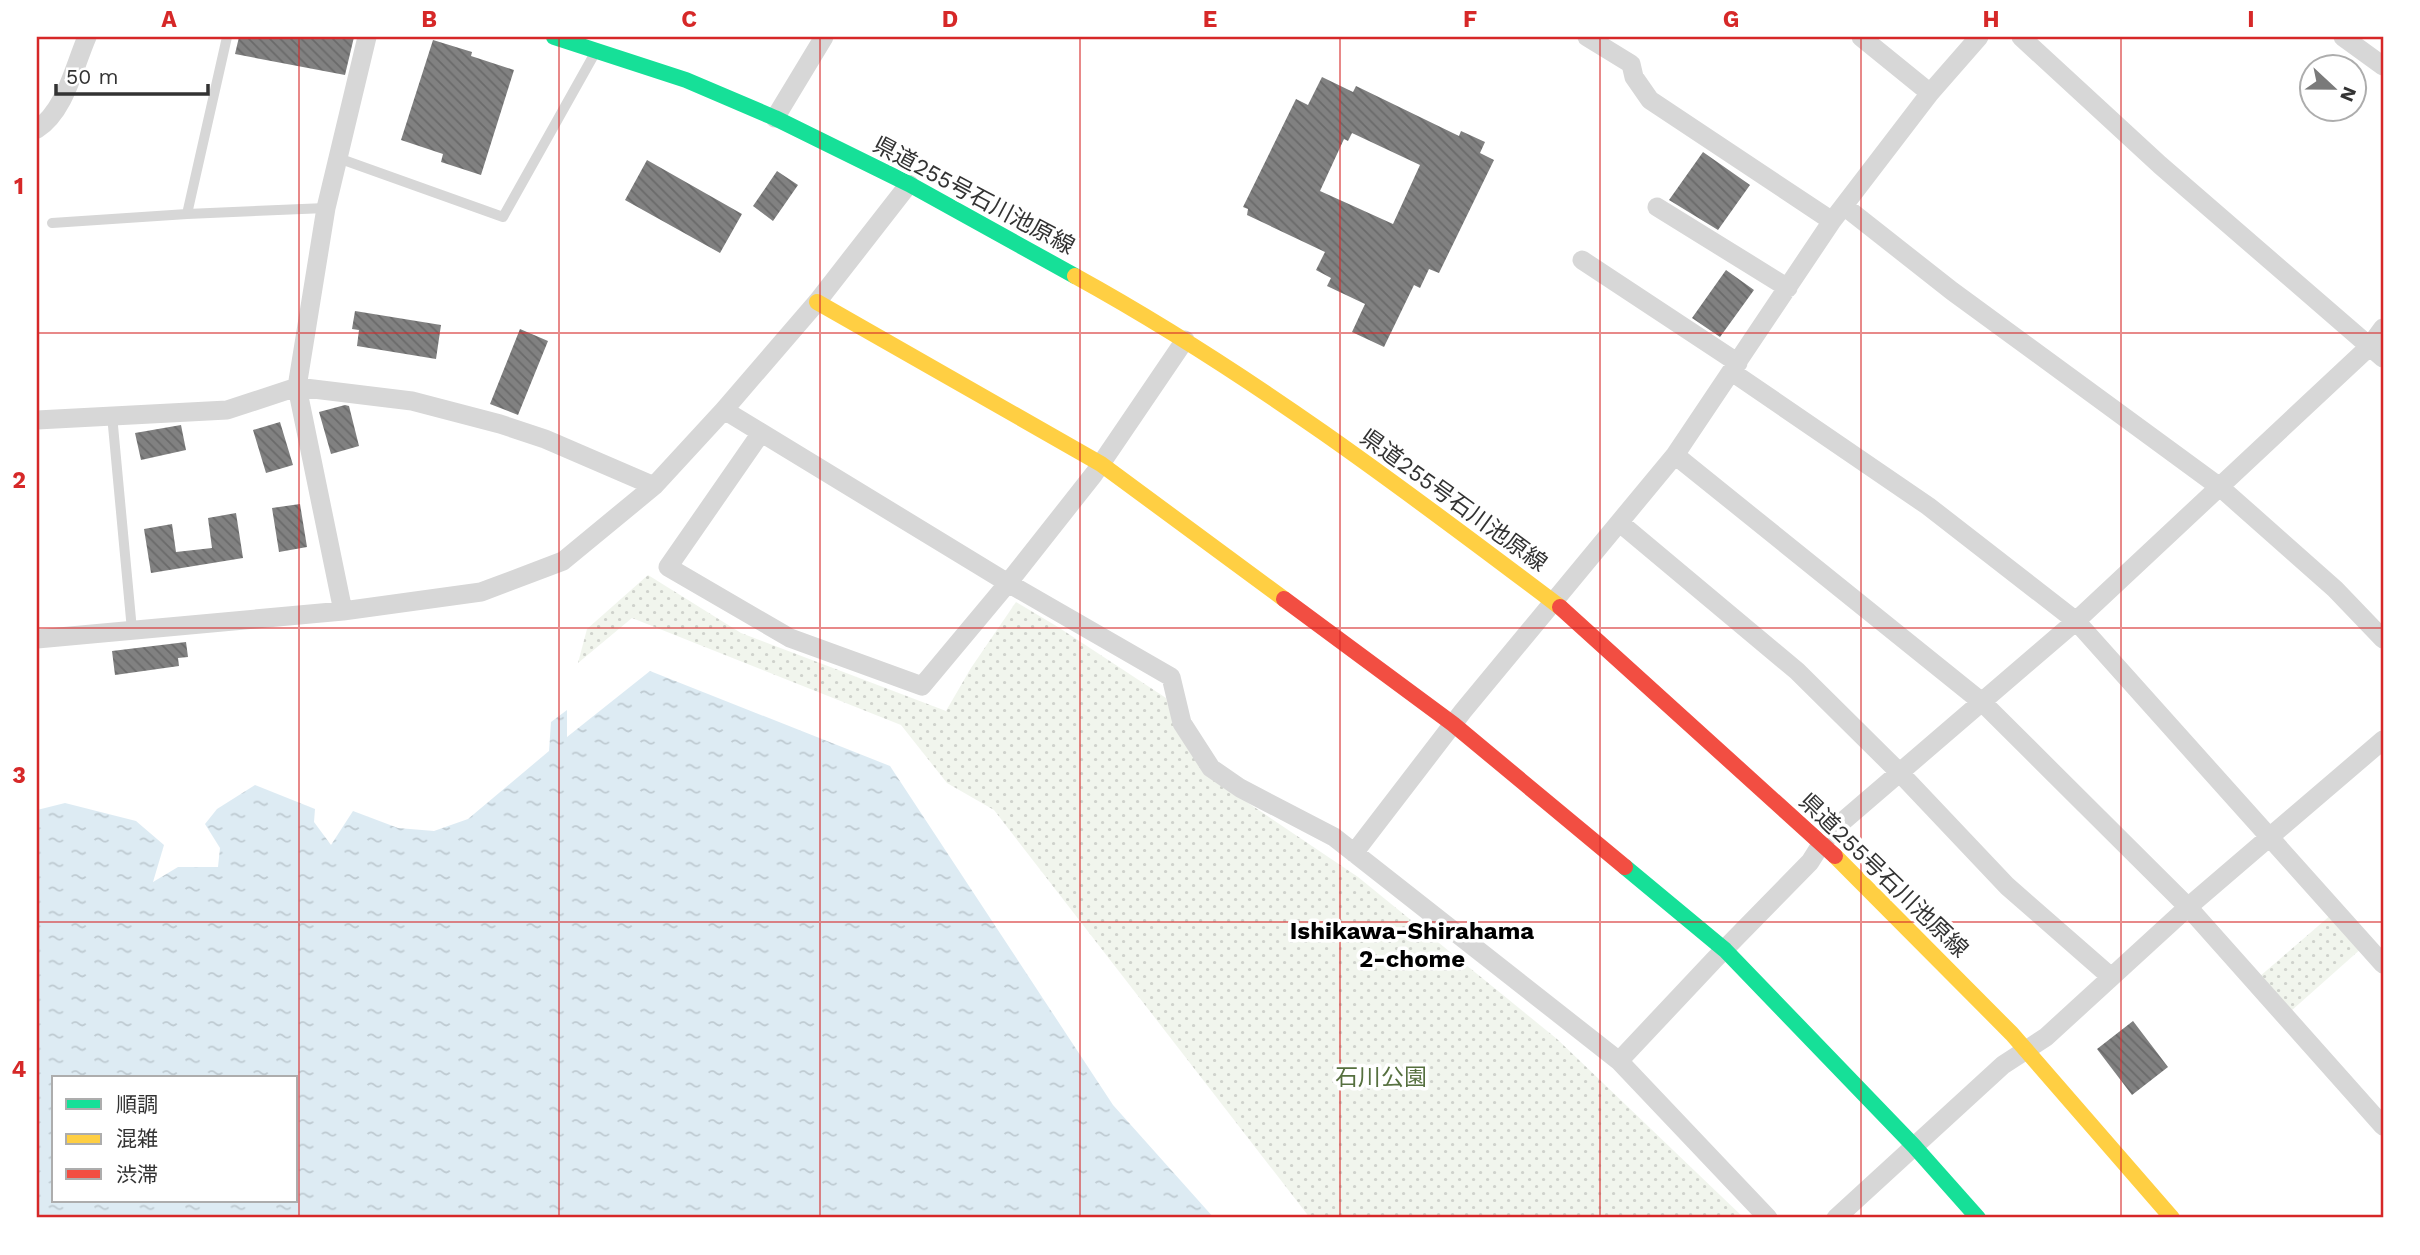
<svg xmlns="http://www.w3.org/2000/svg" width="2420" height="1255" font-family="'Work Sans','Noto Sans JP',sans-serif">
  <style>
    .grass { fill: url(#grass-dots) }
    .water { fill: url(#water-ripples); fill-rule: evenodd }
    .building { fill: url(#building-back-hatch); fill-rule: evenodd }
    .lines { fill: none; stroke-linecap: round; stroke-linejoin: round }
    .lane { stroke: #d7d7d7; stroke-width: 10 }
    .street { stroke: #d7d7d7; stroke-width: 19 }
    .fast { stroke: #16e098; stroke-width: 16 }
    .slow { stroke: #ffcf43; stroke-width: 16 }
    .jam { stroke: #f24e42; stroke-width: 16 }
    .grid { fill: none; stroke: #d62828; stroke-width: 2; stroke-opacity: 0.55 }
    .labels { text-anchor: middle; stroke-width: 7; stroke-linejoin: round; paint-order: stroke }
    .street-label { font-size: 23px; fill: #333; stroke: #fff }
    .park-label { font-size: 23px; fill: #56703f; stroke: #fff }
    .neighbourhood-label { font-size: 24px; font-weight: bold; fill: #000; stroke: #fff }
    .neatline { fill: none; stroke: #d62828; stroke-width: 2.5 }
    .grid-label { font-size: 23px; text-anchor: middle; font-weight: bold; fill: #d62828 }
  </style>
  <defs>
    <pattern id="grass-dots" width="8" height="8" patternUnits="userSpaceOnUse" patternTransform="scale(1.75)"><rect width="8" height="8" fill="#f1f5ed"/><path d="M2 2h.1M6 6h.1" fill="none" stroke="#cfd2cc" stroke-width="1.8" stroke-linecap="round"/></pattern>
    <pattern id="water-ripples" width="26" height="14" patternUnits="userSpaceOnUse" patternTransform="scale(1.75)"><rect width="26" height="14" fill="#ddebf3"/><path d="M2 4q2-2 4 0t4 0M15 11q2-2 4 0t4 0" fill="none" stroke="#becad1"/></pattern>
    <pattern id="building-back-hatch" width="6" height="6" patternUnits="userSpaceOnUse" patternTransform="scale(1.75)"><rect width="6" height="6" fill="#818181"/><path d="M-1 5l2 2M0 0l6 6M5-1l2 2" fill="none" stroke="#6a6a6a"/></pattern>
  </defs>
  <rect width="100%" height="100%" fill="#fff"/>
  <path class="grass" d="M 648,575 L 741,633 L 946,711 L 971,668 L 1016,602 L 1058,627 L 1166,698 L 1175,724 L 1208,776 L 1358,877 L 1557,1039 L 1744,1218 L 1310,1218 L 994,810 L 947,783 L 901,725 L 632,618 L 578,663 L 587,629 Z
    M 2332,914 L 2363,947 L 2291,1011 L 2259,977 Z"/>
  <path class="water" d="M 650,671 L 890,766 L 1113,1105 L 1214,1218 L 37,1218 L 37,810 L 65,803 L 136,821 L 164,845 L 153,882 L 178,867 L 218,867 L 220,848 L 205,824 L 217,809 L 255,785 L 315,809 L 314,822 L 331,845 L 353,811 L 398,828 L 434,831 L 468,819 L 549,751 L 551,722 L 567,710 L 567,737 ZM 54,1078 L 296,1078 L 296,1201 L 54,1201 Z"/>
  <path class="building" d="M 239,37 L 354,37 L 345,75 L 235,54 Z
    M 433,40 L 472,52 L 471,56 L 514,70 L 481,175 L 441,162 L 443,154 L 401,140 Z
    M 1322,77 L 1353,92 L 1356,86 L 1459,136 L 1461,131 L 1485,142 L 1480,153 L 1494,160 L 1439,273 L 1429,269 L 1420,288 L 1414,285 L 1384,347 L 1352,332 L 1365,304 L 1327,286 L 1331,278 L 1316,270 L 1325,252 L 1247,215 L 1248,209 L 1243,207 L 1296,99 L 1308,105 ZM 1352,133 L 1420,165 L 1393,224 L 1320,191 L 1344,139 L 1348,141 Z
    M 1703,152 L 1750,185 L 1718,230 L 1669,200 Z
    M 647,160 L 742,214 L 720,253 L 625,200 Z
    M 777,171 L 798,185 L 773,221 L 753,206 Z
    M 1726,270 L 1754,290 L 1720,337 L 1692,318 Z
    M 355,311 L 441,325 L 436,359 L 357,346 L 359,330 L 352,329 Z
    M 520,329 L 548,341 L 518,415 L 490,404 Z
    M 345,405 L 349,406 L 359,446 L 331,454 L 319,412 Z
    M 280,422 L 293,465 L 266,473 L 253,430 Z
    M 181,425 L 186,450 L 141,460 L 135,433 Z
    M 300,504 L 307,547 L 279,552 L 272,508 Z
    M 236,513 L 243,558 L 151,573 L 144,529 L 172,524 L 176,552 L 212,548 L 208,518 Z
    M 186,642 L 188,657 L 178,658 L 179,666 L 115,675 L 112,651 Z
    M 2133,1021 L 2168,1067 L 2132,1095 L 2097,1049 Z"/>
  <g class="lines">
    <path class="lane" d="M 338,158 L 503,217 L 595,53
      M 187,214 L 227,37
      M 52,223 L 187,214 L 326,208
      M 112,415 L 132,630"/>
    <path class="street" d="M 1587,37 L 1631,64 L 1634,77 L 1650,100 L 1832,221
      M 1861,37 L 1930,93
      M 2021,37 L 2160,165 L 2383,358
      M 2343,37 L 2383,66
      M 775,118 L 824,37
      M 37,129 C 65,111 74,67 87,37
      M 1844,206 L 1952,291 L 2221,488 L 2335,589 L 2383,639
      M 1657,207 L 1788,288
      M 1582,260 L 1738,363
      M 1732,372 L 1928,506 L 2076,621 L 2383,964
      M 724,410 L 1008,583 L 1171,677 L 1182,723 L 1211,768 L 1240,788 L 1334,837 L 1619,1061 L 1768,1218
      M 37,420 L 227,410 L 297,387 L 412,401 L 500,424 L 545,439 L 654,486
      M 761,433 L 668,567 L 790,638 L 922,686 L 1008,583 L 1094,474 L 1185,340
      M 1675,455 L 1983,703 L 2188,907 L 2383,1126
      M 1620,523 L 1797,671 L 1900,773 L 2007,886 L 2111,977
      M 343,611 L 297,387 L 326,208 L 367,37
      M 37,639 L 343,611 L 481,592 L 563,561 L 654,486 L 724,410 L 817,302 L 909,184
      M 1354,853 L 1463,711 L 1675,455 L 1832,221 L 1930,93 L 1979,37
      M 1619,1061 L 1714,960 L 1810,862 L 1822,843 L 1842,822 L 2076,621 L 2369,347 L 2383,328
      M 1836,1218 L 2003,1065 L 2046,1037 L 2188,907 L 2383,740"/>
    <path class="fast" d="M 554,37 L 686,80 L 775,118 L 909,184 L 1075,276
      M 1625,867 L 1725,950 L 1914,1146 L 1978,1218"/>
    <path class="slow" d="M 1075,276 C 1246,370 1404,489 1560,607
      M 817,302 L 1101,464 L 1284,599
      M 1835,856 L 2012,1034 L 2172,1218"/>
    <path class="jam" d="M 1284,599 L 1453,724 L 1625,867
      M 1560,607 L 1835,856"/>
  </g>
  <path class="grid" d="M 299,37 L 299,1218M 559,37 L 559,1218M 820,37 L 820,1218M 1080,37 L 1080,1218M 1340,37 L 1340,1218M 1600,37 L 1600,1218M 1861,37 L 1861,1218M 2121,37 L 2121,1218M 37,333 L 2383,333M 37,628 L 2383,628M 37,922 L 2383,922"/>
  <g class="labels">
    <g class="street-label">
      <text transform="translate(974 195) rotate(28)" y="8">県道255号石川池原線</text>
      <text transform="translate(1454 500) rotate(36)" y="8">県道255号石川池原線</text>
      <text transform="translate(1884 875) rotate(44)" y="8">県道255号石川池原線</text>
    </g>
    <g class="park-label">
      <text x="1381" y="1085">石川公園</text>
    </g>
    <g class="neighbourhood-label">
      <text x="1412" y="939">Ishikawa-Shirahama<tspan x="1412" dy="28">2-chome</tspan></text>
    </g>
  </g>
  <rect width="2420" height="1255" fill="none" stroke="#ffffff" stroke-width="77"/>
  <rect x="52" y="1076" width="245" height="126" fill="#ffffff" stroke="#adadad" stroke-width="2"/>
  <rect x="66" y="1099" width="35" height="10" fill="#16e098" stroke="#adadad" stroke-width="2"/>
  <text x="116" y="1112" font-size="21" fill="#333333">順調</text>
  <rect x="66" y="1134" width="35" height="10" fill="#ffcf43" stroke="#adadad" stroke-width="2"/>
  <text x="116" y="1146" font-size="21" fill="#333333">混雑</text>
  <rect x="66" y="1169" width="35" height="10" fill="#f24e42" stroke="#adadad" stroke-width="2"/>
  <text x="116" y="1182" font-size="21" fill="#333333">渋滞</text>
  <g transform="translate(2333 88) rotate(112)"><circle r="33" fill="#ffffff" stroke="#adadad" stroke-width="2"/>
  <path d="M0-5L12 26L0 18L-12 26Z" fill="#7a7a7a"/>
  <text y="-10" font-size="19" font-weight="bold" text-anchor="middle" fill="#333333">N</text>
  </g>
  <path d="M56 84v10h152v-10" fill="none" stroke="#333333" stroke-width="3.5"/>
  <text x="66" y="84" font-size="21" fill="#333333" stroke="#ffffff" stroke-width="5" paint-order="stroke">50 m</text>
  <rect x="38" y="38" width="2344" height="1178" class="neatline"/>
  <g class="grid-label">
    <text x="169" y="27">A</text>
    <text x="429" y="27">B</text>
    <text x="689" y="27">C</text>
    <text x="950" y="27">D</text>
    <text x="1210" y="27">E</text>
    <text x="1470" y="27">F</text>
    <text x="1731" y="27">G</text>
    <text x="1991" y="27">H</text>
    <text x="2251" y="27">I</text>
    <text x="19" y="194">1</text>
    <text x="19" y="488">2</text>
    <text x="19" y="783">3</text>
    <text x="19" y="1077">4</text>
  </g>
</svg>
